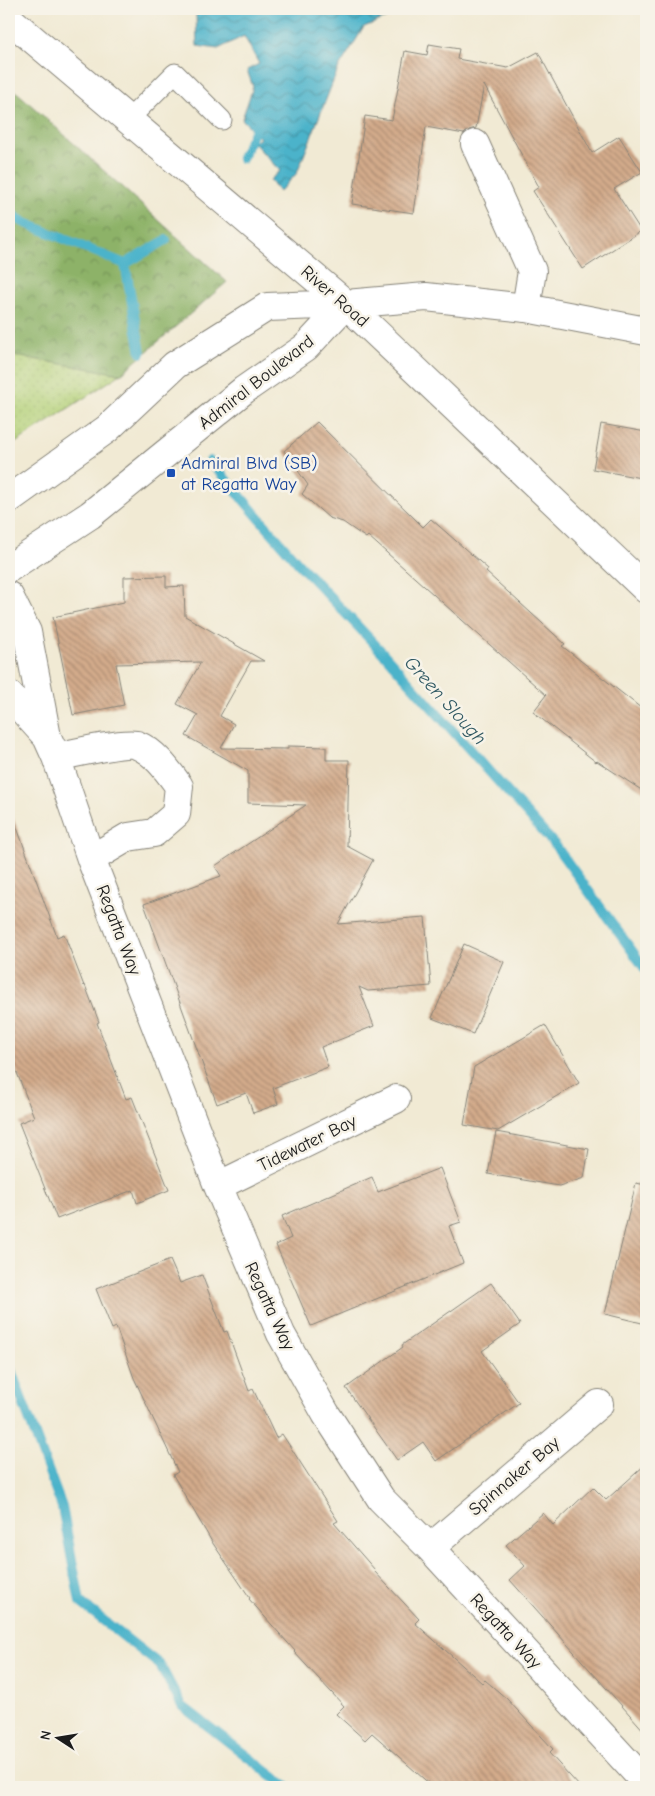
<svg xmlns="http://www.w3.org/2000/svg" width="655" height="1796" font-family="'Comic Neue',sans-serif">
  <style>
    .grass { fill: url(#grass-dots); stroke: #67764a }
    .forest { fill: url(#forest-crowns); stroke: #546742 }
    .water { fill: url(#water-waves); stroke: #346873 }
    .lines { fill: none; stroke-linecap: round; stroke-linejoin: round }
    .stream { stroke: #4cb3ca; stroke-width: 10 }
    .building { fill: url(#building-back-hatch) }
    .service-casing { stroke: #868378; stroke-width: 21 }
    .minor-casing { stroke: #868378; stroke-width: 30 }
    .tertiary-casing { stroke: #868378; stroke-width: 30 }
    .service { stroke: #fff; stroke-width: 19 }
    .minor { stroke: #fff; stroke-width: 28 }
    .tertiary { stroke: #fff; stroke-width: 28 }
    .transit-dot { fill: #1a4fb4; stroke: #f7f3e8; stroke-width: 2 }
    .labels { text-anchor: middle; stroke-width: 5; stroke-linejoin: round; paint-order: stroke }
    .street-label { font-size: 18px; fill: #1c1c1c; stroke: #f7f3e8 }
    .transit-label { font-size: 18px; fill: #164399; stroke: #f7f3e8; text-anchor: start }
    .water-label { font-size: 19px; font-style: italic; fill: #2f5862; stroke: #f7f3e8 }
  </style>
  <defs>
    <pattern id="grass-dots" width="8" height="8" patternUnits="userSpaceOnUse" patternTransform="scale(1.25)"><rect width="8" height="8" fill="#b2d077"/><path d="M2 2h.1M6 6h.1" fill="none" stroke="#98b266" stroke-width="1.8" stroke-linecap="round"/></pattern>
    <pattern id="forest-crowns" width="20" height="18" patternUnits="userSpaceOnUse" patternTransform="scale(1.25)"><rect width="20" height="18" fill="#8db268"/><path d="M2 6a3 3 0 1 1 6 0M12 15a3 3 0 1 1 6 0" fill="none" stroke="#729055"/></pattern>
    <pattern id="water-waves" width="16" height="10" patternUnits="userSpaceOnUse" patternTransform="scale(1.25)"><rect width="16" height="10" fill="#4cb3ca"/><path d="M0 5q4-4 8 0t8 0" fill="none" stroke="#3e91a3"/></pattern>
    <pattern id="building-back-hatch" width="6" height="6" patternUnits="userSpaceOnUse" patternTransform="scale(1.25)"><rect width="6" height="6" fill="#d3ab8b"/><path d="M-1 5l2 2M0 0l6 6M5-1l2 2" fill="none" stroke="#aa8a71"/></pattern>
  </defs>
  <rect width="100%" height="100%" fill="#f7f3e8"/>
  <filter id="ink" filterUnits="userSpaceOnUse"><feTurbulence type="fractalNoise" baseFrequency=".02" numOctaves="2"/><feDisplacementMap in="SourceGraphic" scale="10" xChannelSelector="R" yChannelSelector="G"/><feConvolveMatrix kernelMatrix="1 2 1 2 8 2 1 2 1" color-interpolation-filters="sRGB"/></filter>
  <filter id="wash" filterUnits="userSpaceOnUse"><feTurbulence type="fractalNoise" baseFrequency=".0096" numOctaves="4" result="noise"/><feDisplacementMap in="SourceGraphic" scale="20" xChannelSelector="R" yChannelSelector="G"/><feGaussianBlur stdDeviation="1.12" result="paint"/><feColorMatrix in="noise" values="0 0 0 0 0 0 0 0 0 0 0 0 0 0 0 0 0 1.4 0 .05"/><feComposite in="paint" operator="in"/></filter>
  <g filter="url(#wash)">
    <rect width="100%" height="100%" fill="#f1ead4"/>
    <path class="grass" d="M 9,253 L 54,279 L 121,374 L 9,447 Z"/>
    <path class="forest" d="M 9,85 L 227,282 L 121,374 L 9,355 Z"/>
    <path class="water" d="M 218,9 L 408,9 L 364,27 L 338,69 L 297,173 L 279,192 L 270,180 L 280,171 L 254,143 L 260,138 L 242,119 L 253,87 L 247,70 L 259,64 L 244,36 L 218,49 L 197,46 L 196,14 Z"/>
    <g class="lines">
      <path class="stream" d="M 242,158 L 259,121
        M 9,212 L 23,222 L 125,264
        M 125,264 L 141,353
        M 125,264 L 166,240
        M 210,461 L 298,563 L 383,653 L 555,845 L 646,970
        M 9,1365 L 62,1507 L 80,1602 L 160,1665 L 182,1706 L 287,1787"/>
    </g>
    <g id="blocks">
      <path class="building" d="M 429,44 L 459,49 L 457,59 L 508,68 L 538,52 L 592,153 L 619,136 L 642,172 L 614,189 L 641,231 L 583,269 L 533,191 L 539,187 L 484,85 L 476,128 L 469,130 L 464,134 L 426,127 L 414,213 L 352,204 L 365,116 L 392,120 L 405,51 L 427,55 Z
        M 317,422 L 423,527 L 431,519 L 488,569 L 486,572 L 565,644 L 562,646 L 646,712 L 646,793 L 597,761 L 596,762 L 533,712 L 546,695 L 368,536 L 366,538 L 343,522 L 329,518 L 302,494 L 308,485 L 284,451 Z
        M 601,424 L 646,432 L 646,479 L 593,469 Z
        M 166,576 L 166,587 L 184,586 L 185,616 L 264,661 L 251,661 L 220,716 L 234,724 L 221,748 L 288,749 L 288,746 L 326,747 L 326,760 L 349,760 L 347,846 L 373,860 L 338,924 L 425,917 L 431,986 L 368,991 L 359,987 L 374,1026 L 321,1047 L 328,1067 L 273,1088 L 278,1104 L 253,1113 L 246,1093 L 217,1104 L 144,904 L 221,876 L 215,866 L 306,805 L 248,803 L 248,771 L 186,736 L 198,715 L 177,704 L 201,662 L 116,664 L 124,705 L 73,715 L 53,617 L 124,602 L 124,577 Z
        M 9,814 L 12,814 L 57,937 L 64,934 L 84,986 L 85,985 L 99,1022 L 97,1023 L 126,1099 L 132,1097 L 169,1190 L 137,1203 L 133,1190 L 57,1219 L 19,1123 L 34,1117 L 9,1052 Z
        M 464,944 L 504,962 L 473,1034 L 432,1018 Z
        M 545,1025 L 579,1083 L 498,1131 L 464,1125 L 474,1067 Z
        M 496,1132 L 589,1149 L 584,1178 L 559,1186 L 488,1174 Z
        M 440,1168 L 461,1222 L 449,1226 L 463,1263 L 311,1326 L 276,1245 L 291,1238 L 282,1216 L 372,1177 L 378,1192 Z
        M 636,1183 L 646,1185 L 646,1324 L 605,1314 Z
        M 170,1260 L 180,1283 L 202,1275 L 224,1332 L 227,1331 L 249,1391 L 253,1389 L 276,1438 L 282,1434 L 338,1521 L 334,1523 L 375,1570 L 374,1571 L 419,1619 L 415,1623 L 482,1683 L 485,1680 L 507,1699 L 553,1749 L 549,1753 L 580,1787 L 433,1787 L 372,1733 L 365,1740 L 336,1714 L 344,1706 L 294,1652 L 295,1651 L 249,1599 L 250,1598 L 212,1542 L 173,1475 L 178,1472 L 134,1378 L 116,1327 L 112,1329 L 96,1289 Z
        M 491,1283 L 520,1324 L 482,1351 L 519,1403 L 436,1461 L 423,1442 L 397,1460 L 346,1388 L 403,1347 L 402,1345 Z
        M 646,1464 L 646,1733 L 510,1580 L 525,1566 L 506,1545 L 543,1513 L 553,1525 L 593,1487 L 606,1500 Z"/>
    </g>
  </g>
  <g filter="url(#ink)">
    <use href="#blocks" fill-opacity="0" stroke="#868378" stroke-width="1"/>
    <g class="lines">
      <g class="service-casing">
        <path id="service" d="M 128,120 L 175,73 L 222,120"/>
      </g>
      <g class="minor-casing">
        <path id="minor" d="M 475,144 L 532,271 L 526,308
          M 9,596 L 27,632 L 47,737 L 56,757 L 91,859 L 218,1186 L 281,1334 L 326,1414 L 381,1499 L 430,1548 L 646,1783
          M 9,695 L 47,737
          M 56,757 C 70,754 127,741 137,745 C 155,752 168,771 179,786 L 176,814 L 154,833 L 128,837 L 91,859
          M 218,1186 L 396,1099
          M 430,1548 L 599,1404"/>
      </g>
      <g class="tertiary-casing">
        <path id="tertiary" d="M 9,19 L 346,304 L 646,589
          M 9,499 L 107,429 L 175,365 L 267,307 L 346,304 L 426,297 L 526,308 L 646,331
          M 9,568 L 90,515 L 244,390 L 306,347 L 346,304"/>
      </g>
      <use href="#service" class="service"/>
      <use href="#minor" class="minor"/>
      <use href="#tertiary" class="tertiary"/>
    </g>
  </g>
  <rect class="transit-dot" x="166" y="468" width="10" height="10" rx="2.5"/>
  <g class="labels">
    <g class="street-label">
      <text transform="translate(335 296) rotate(41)" y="6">River Road</text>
      <text transform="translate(256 382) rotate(-38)" y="6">Admiral Boulevard</text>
      <text transform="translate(119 930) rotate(69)" y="6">Regatta Way</text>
      <text transform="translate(307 1143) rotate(-26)" y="6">Tidewater Bay</text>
      <text transform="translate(270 1306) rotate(65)" y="6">Regatta Way</text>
      <text transform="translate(514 1476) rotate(-40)" y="6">Spinnaker Bay</text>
      <text transform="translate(506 1631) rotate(47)" y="6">Regatta Way</text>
    </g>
    <g class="transit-label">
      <text x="181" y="469">Admiral Blvd (SB)<tspan x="181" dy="21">at Regatta Way</tspan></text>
    </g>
    <g class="water-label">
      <text transform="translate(446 700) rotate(48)" y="7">Green Slough</text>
    </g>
  </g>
  <rect width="655" height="1796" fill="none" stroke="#f7f3e8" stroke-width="30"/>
  <g transform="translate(58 1738) rotate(282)" stroke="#f7f3e8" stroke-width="4" paint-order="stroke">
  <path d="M0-4L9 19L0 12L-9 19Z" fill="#1c1c1c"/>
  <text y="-8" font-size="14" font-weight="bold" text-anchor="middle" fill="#1c1c1c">N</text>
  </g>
</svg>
